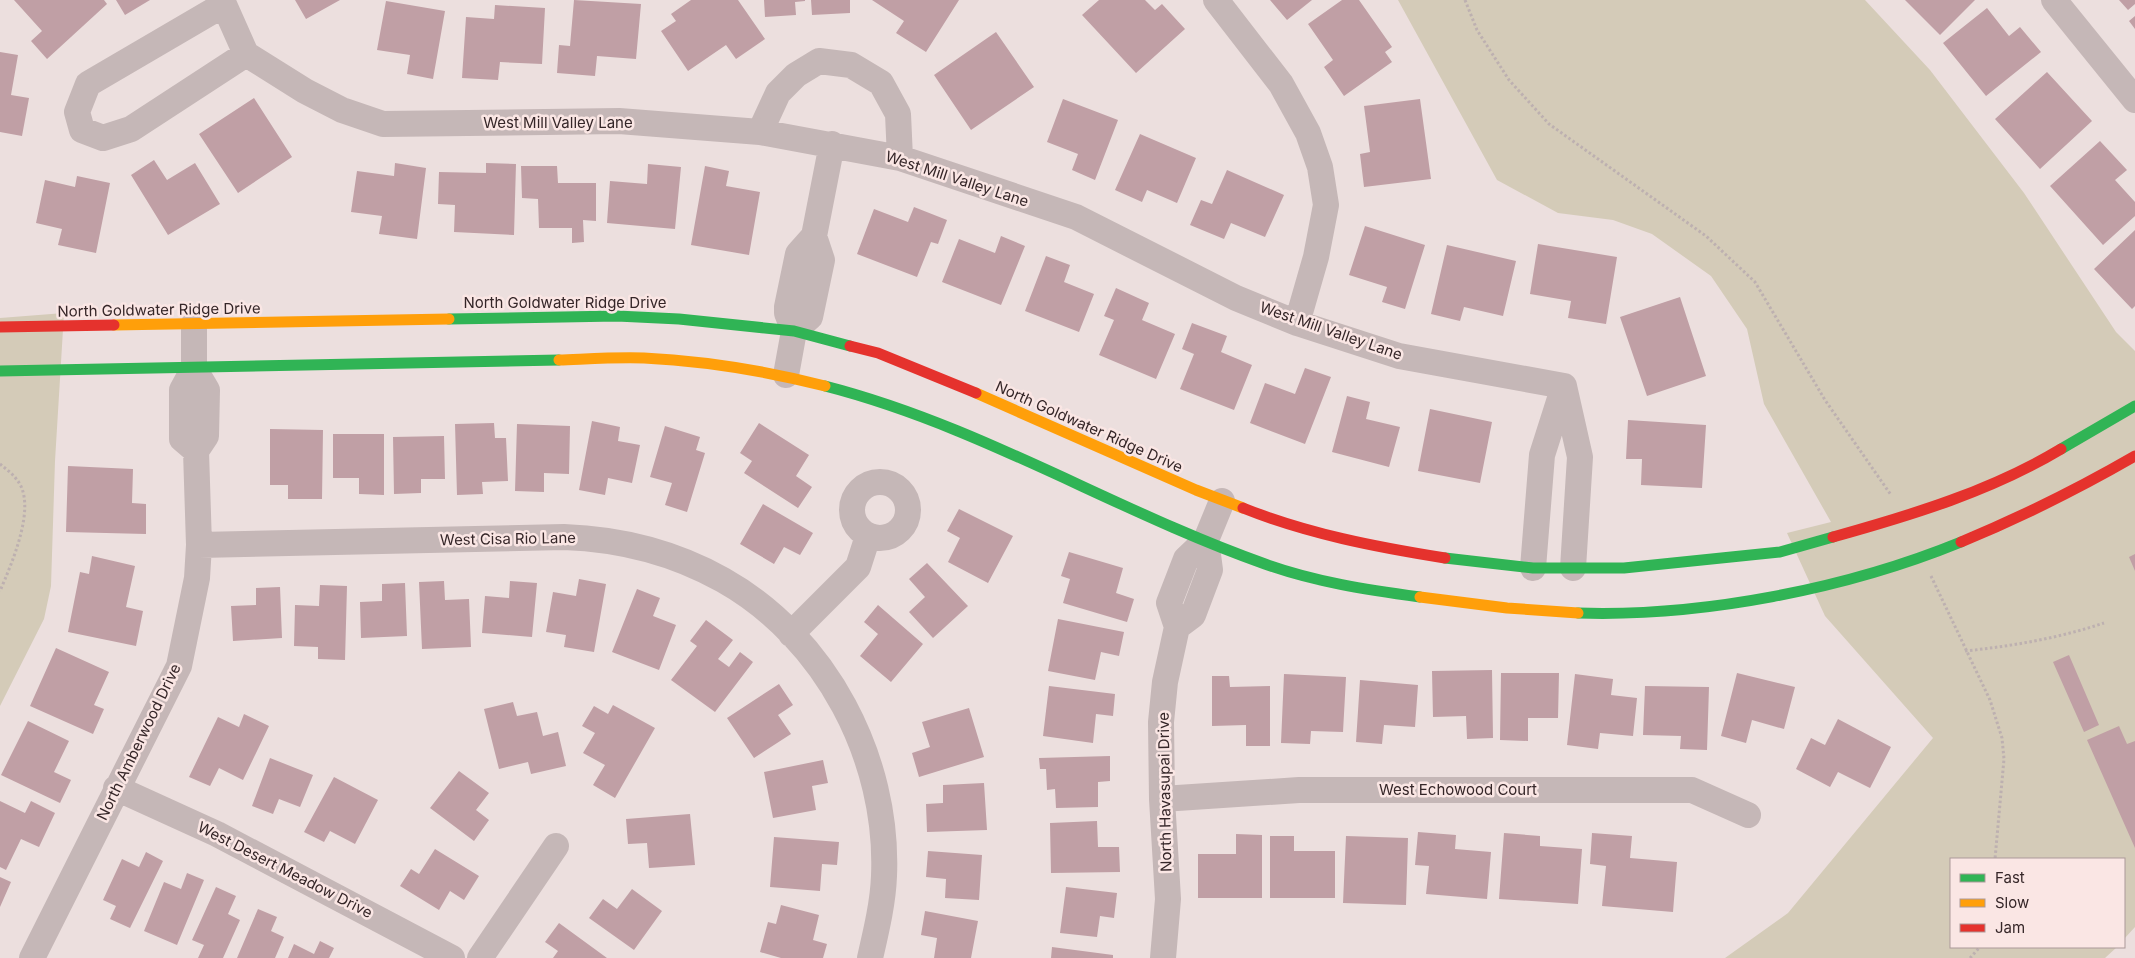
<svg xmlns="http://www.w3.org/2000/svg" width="2135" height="958" font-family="Inter,sans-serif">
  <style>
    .green { fill: #d4cbb8 }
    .building { fill: #c09fa5 }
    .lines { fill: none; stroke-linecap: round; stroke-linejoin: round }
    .path { stroke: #bdb0b0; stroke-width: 3; stroke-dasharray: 2.5 2.5; stroke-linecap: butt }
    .street { stroke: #c5b7b7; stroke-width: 26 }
    .fast { stroke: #30b455; stroke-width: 11 }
    .slow { stroke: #ff9f0a; stroke-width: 11 }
    .jam { stroke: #e5322d; stroke-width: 11 }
    .labels { text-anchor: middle; stroke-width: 5; stroke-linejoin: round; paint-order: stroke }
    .street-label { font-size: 15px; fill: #352628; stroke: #fae6e4 }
  </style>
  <rect width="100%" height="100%" fill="#ecdfde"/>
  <path class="green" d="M 1398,0 L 1865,0 L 1930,70 L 2024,193 L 2116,332 L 2135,351 L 2135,927 L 2124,939 L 2124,859 L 1951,859 L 1951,947 L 2117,947 L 2105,958 L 1725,958 L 1788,913 L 1933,738 L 1825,616 L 1787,533 L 1831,522 L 1764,404 L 1747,329 L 1711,276 L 1652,234 L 1613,220 L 1558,213 L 1497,180 Z
    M 64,313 L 55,461 L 51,586 L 44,619 L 0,706 L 0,318 Z"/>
  <path class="building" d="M 14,0 L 104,0 L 107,4 L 47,59 L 31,41 L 42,31 Z
    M 116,0 L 150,0 L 125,15 Z
    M 295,0 L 340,0 L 306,19 Z
    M 574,0 L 641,4 L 636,59 L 597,56 L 595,76 L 557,73 L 559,45 L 570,46 Z
    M 691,0 L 738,0 L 765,39 L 736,59 L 726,45 L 688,71 L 661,31 L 676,21 L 671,14 Z
    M 764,0 L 805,0 L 805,1 L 795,2 L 796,15 L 765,17 Z
    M 811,0 L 850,0 L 850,13 L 812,15 Z
    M 872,0 L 959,0 L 926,52 L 896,33 L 904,21 Z
    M 1099,0 L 1145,0 L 1155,10 L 1162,4 L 1185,29 L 1136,73 L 1082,15 Z
    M 1270,0 L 1312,0 L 1287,20 Z
    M 1342,0 L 1359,0 L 1392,47 L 1385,52 L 1392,62 L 1344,96 L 1324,67 L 1333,60 L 1308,24 Z
    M 1905,0 L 1975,0 L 1940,35 Z
    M 2119,0 L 2135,0 L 2135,4 L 2128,10 Z
    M 386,1 L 445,11 L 433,79 L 407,74 L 410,55 L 377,50 Z
    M 495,5 L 545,8 L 542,64 L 500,62 L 498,80 L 462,78 L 466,17 L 494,19 Z
    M 1987,8 L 2009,36 L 2020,27 L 2041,52 L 1986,96 L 1943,43 Z
    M 2135,16 L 2135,29 L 2129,21 Z
    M 996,32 L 1034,87 L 971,130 L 934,75 Z
    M 0,52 L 18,55 L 11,95 L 29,98 L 22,136 L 0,132 Z
    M 2047,72 L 2092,121 L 2040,169 L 1995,119 Z
    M 254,98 L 292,157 L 238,193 L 199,134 Z
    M 1063,99 L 1118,120 L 1095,180 L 1072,170 L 1078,154 L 1047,142 Z
    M 1420,99 L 1431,179 L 1364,187 L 1360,154 L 1370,152 L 1364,106 Z
    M 1140,134 L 1196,158 L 1177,203 L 1147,190 L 1142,202 L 1115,190 Z
    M 2100,141 L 2127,170 L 2115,180 L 2135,202 L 2135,216 L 2103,245 L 2050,186 Z
    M 154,160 L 167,180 L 195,163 L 220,204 L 168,235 L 131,175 Z
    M 395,163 L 426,168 L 417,239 L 379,234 L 382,216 L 351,212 L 357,171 L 394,176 Z
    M 486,163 L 516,164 L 514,235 L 454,232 L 455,205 L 438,204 L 439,172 L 486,173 Z
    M 648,164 L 681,167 L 675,229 L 607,223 L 610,181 L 647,184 Z
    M 521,166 L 557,166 L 558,183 L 596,183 L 596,221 L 583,220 L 584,242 L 572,243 L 572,228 L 539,228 L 538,199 L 522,198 Z
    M 705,166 L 729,171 L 726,186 L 760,192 L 749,255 L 691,245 Z
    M 1227,170 L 1284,195 L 1265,237 L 1231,223 L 1224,239 L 1190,225 L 1201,200 L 1212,204 Z
    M 77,176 L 110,183 L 96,253 L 58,245 L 62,229 L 36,223 L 45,180 L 75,187 Z
    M 914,207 L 947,220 L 938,244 L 931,242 L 917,277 L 857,254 L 874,209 L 908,222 Z
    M 1365,226 L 1425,245 L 1405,309 L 1382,302 L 1387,287 L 1349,275 Z
    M 2135,230 L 2135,306 L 2132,309 L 2094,269 Z
    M 1001,236 L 1025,246 L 1001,305 L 942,282 L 959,239 L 995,253 Z
    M 1538,244 L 1617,257 L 1606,324 L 1568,318 L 1571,301 L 1530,294 Z
    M 1447,245 L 1516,261 L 1503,316 L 1464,307 L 1460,321 L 1431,314 Z
    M 1046,256 L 1070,265 L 1064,282 L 1094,294 L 1079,332 L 1025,311 Z
    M 1116,288 L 1149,303 L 1142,320 L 1175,334 L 1156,379 L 1099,355 L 1114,320 L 1104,316 Z
    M 1680,297 L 1706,376 L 1647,396 L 1620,317 Z
    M 1192,323 L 1227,336 L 1221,352 L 1252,365 L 1234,410 L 1180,389 L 1194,354 L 1182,349 Z
    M 1305,368 L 1331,377 L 1305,444 L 1250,423 L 1265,383 L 1295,394 Z
    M 1347,396 L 1370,402 L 1366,419 L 1400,427 L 1389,467 L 1332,452 Z
    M 1430,409 L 1492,422 L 1480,483 L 1418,471 Z
    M 1628,420 L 1706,425 L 1702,488 L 1641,485 L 1642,459 L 1626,459 Z
    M 592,421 L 620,427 L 618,441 L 640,445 L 632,483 L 608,478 L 605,495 L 579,490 Z
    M 494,423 L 495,438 L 506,438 L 508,481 L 482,482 L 483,494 L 457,495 L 455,424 Z
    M 759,423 L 809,455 L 796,476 L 812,487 L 798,508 L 744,473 L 752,461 L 740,453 Z
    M 517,424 L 570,426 L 569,474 L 544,473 L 544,492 L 515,491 Z
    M 665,426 L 700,437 L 696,450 L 705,453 L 687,512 L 665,505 L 672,483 L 650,477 Z
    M 270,429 L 323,430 L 322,499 L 288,499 L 288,485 L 270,485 Z
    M 333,434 L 384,434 L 384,495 L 359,494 L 359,478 L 333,478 Z
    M 444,436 L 445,479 L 421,479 L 421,493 L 394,494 L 393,437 Z
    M 68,466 L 133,469 L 132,503 L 146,504 L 146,534 L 66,532 Z
    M 763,504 L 813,533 L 800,555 L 784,547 L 774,564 L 740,544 Z
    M 959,509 L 1013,536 L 988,583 L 948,562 L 960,538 L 947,531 Z
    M 1069,552 L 1123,568 L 1116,593 L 1134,599 L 1127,622 L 1063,603 L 1070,579 L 1061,576 Z
    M 2135,554 L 2135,571 L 2129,557 Z
    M 92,556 L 135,566 L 126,607 L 143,611 L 136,646 L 68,632 L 80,572 L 89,574 Z
    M 927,563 L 968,606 L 933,638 L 909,612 L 925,597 L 909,579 Z
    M 579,579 L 606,584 L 594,652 L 564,647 L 566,635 L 546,632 L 553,592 L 576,596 Z
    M 444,581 L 445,600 L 469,599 L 471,647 L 422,649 L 419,582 Z
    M 510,581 L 537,583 L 532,637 L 482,633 L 485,596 L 509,598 Z
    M 405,583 L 407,636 L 361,638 L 360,602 L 382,601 L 382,584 Z
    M 320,585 L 347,586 L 345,660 L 318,659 L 318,647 L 294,646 L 295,605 L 319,606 Z
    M 280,587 L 282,638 L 233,641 L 231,606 L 256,605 L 256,588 Z
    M 637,589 L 660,598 L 653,616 L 676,625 L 659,670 L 612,652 Z
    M 878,605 L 923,644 L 891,682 L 860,656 L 878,634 L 864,622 Z
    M 1058,619 L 1124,632 L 1119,656 L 1101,652 L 1095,680 L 1048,671 Z
    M 706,620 L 733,640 L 718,659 L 729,667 L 740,652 L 753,662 L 715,712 L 671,680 L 697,646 L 690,641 Z
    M 56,648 L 109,672 L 94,705 L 104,709 L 93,734 L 30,706 Z
    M 2069,655 L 2099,725 L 2084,732 L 2053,662 Z
    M 1492,670 L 1493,738 L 1467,739 L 1466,716 L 1433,717 L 1432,671 Z
    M 1501,673 L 1559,673 L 1558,718 L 1528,718 L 1528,741 L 1500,740 Z
    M 1737,673 L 1795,687 L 1784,729 L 1752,720 L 1746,743 L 1721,736 Z
    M 1284,674 L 1346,677 L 1343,732 L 1311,731 L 1310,744 L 1281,743 Z
    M 1575,674 L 1613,679 L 1611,695 L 1637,698 L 1633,736 L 1600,733 L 1598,749 L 1567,745 Z
    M 1212,676 L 1229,676 L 1230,687 L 1270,686 L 1270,746 L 1246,746 L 1246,725 L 1212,726 Z
    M 1360,680 L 1418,685 L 1415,727 L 1384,725 L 1382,744 L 1356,742 Z
    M 779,684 L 793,705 L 778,715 L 791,734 L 754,758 L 727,718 Z
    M 1049,686 L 1115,694 L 1113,716 L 1096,714 L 1093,743 L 1043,736 Z
    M 1645,686 L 1709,687 L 1707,750 L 1680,749 L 1681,736 L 1643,735 Z
    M 513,702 L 517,716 L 537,712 L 543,736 L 558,732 L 566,766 L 531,774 L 528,762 L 499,769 L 484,709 Z
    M 613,705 L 655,728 L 615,798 L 593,785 L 605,765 L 583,753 L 595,733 L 582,726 L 594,706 L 608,714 Z
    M 969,708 L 984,757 L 919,777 L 912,753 L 930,747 L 922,722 Z
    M 244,714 L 269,726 L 243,780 L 219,768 L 210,786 L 189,777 L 218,717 L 239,727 Z
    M 1838,719 L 1891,747 L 1870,788 L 1838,772 L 1830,787 L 1796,769 L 1811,738 L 1825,745 Z
    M 28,721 L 69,741 L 54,772 L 71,780 L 60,803 L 1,775 Z
    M 2119,726 L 2127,744 L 2135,741 L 2135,848 L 2087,740 Z
    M 1110,756 L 1110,781 L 1098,782 L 1098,807 L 1056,808 L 1055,789 L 1047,790 L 1046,769 L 1040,769 L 1039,758 Z
    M 270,758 L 313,775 L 300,807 L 279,799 L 273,814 L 252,806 Z
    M 823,760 L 828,783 L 812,786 L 816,810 L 773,818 L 764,772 Z
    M 459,771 L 489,793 L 476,810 L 489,820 L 474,841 L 430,808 Z
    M 334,777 L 378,800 L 355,844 L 330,831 L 324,842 L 304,832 Z
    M 984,783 L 987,830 L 927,832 L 926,804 L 943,803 L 943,785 Z
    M 0,801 L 25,813 L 31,801 L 55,813 L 39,847 L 21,839 L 6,870 L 0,867 Z
    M 690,814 L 695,865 L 649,868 L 647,843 L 628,844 L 626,819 Z
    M 1097,821 L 1098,847 L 1119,847 L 1120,872 L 1051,873 L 1050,823 Z
    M 1418,832 L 1456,835 L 1455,849 L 1491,852 L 1487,899 L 1426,894 L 1429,866 L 1415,865 Z
    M 1504,833 L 1540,836 L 1540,846 L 1582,849 L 1578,904 L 1499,899 Z
    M 1592,833 L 1632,836 L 1630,858 L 1677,862 L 1673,912 L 1602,906 L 1606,866 L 1590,864 Z
    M 1236,834 L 1262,835 L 1262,898 L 1198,898 L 1198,854 L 1236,854 Z
    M 1270,836 L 1294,836 L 1294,851 L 1335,851 L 1335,898 L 1270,898 Z
    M 1346,836 L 1408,838 L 1406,905 L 1343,903 Z
    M 774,837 L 839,842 L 837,865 L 822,864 L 820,891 L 770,887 Z
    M 435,849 L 479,876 L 464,900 L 450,891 L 439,910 L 400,886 L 411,869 L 419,874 Z
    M 928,851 L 982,855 L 979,900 L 945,898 L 946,879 L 926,877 Z
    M 146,852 L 163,861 L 130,928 L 110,919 L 116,906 L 103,900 L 122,859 L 139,867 Z
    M 187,873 L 204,880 L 177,945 L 144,931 L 164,882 L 181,889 Z
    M 0,877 L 11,882 L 0,907 Z
    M 216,887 L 236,896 L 228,914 L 240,920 L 223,958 L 198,958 L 204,945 L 192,940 Z
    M 1066,887 L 1117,893 L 1114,918 L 1100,916 L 1097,937 L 1060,933 Z
    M 632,889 L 662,911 L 634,950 L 589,918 L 603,899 L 617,909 Z
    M 781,905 L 819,915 L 813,940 L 827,944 L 823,958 L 781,958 L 760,952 L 768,922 L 776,924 Z
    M 258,909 L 277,917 L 271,931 L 284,937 L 275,958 L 237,958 Z
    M 925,911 L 978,921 L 971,958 L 934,958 L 937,938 L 921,935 Z
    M 559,923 L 607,958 L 553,958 L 558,951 L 545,942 Z
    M 320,941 L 334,948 L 329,958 L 288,958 L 294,944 L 314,954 Z
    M 1052,947 L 1113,955 L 1113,958 L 1051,958 Z"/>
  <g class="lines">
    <path class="path" d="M 1465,0 L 1477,30 L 1509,80 L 1549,124 L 1706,236 L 1755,282 L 1825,400 L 1891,495
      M 0,464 C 6,469 13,474 17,480 C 38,505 11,565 0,591
      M 1931,576 L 1990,700 L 2002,738 L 2004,759 L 1995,859
      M 1965,651 C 2013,646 2059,638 2104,623
      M 1970,958 L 1980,947"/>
    <path class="street" d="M 222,0 L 246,54
      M 1216,0 L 1281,84 L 1308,133 L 1320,167 L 1326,205 L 1316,257 L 1297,323
      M 2054,0 L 2135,100
      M 223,5 L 88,84 L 77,112 L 82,130 L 103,138 L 131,129 L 246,54
      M 246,54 L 305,91 L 342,110 L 383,124 L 619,121 L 760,132 L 900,158 L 1076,217 L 1236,298 L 1297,323 L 1399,356 L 1564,386
      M 760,132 L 778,93 L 796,75 L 819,61 L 851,65 L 881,83 L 898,114 L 900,158
      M 194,324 L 194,368 L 182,390 L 182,439 L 196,451
      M 794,331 L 810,317 L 822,260 L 814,236
      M 786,375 L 794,331 L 787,313 L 787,307 L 798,254 L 814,236 L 832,144
      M 1564,386 L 1580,457 L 1573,568
      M852 510a28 28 0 1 1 56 0a28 28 0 1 1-56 0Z
      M 199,545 L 564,537 C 619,539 675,553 723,580 C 826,638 889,759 884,876 C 883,903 876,932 870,958
      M 1533,568 L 1542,455 L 1564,386
      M 1177,627 L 1193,615 L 1210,570 L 1206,540
      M 791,634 L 858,567 L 868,536
      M 116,788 L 217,834 L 452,958
      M 1162,799 L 1299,790 L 1692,790 L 1748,815
      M 32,958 L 179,666 L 197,578 L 199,545 L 196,451 L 206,436 L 207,390 L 194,368
      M 480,958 L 556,846
      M 1163,958 L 1168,899 L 1162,799 L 1161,722 L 1165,682 L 1177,627 L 1169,603 L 1186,559 L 1206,540 L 1222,501"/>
    <path class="fast" d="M 449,319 L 617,316 L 679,319 L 794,331 L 850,346
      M 0,371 L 559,360
      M 825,386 C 981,426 1115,511 1265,564 C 1315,582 1368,590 1420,597
      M 2061,449 L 2135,406
      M 1445,558 L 1533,568 L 1624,568 L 1780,552 L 1833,537
      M 1578,613 C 1702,617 1846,589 1961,542"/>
    <path class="slow" d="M 114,325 L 449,319
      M 559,360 C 587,359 616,357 644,358 C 705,361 766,371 825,386
      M 976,393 L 1196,490 L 1243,508
      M 1420,597 L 1507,608 L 1578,613"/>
    <path class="jam" d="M 0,327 L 114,325
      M 850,346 L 878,353 L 976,393
      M 1243,508 C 1308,534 1376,547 1445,558
      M 1833,537 C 1912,515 1991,491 2061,449
      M 1961,542 C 2021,517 2078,489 2135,456"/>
  </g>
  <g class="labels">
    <g class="street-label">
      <text x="558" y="128">West Mill Valley Lane</text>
      <text transform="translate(957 179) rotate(18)" y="5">West Mill Valley Lane</text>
      <text x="565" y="308">North Goldwater Ridge Drive</text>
      <text transform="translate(159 310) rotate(-1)" y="5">North Goldwater Ridge Drive</text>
      <text transform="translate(1331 331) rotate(19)" y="5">West Mill Valley Lane</text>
      <text transform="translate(1089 427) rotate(24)" y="5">North Goldwater Ridge Drive</text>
      <text transform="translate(508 539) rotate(-1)" y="5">West Cisa Rio Lane</text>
      <text transform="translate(139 742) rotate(-64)" y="5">North Amberwood Drive</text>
      <text x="1458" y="795">West Echowood Court</text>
      <text transform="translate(1165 792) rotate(-91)" y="5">North Havasupai Drive</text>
      <text transform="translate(285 870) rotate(27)" y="5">West Desert Meadow Drive</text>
    </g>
  </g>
  <rect x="1950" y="858" width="175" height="90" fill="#fae6e4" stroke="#ab9999"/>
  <rect x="1960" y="874" width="25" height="8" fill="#30b455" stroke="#ab9999"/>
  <text x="1995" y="883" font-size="15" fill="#352628">Fast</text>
  <rect x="1960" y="899" width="25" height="8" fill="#ff9f0a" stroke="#ab9999"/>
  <text x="1995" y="908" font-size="15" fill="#352628">Slow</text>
  <rect x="1960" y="924" width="25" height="8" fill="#e5322d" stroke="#ab9999"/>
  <text x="1995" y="933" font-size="15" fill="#352628">Jam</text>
</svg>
